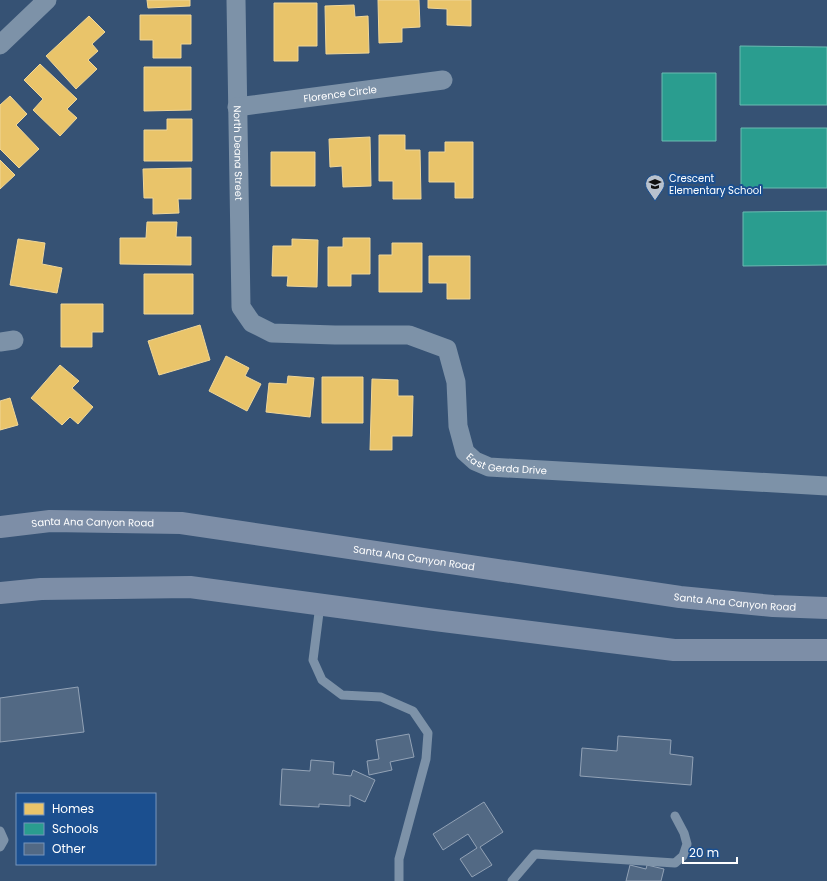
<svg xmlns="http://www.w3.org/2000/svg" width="827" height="881" font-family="Poppins,sans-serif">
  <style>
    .homes { fill: #e9c46a; stroke: #f0d697 }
    .schools { fill: #2a9d8f; stroke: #6abab1 }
    .building { fill: #526984; stroke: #92a2b6 }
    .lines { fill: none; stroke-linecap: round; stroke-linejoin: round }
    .service { stroke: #7d92a8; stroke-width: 9 }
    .minor { stroke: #7d92a8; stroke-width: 19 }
    .primary { stroke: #7d8ea7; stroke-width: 22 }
    .labels { text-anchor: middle; stroke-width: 4; stroke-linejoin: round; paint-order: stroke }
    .street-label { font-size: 10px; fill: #fff; stroke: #1b4f8f }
    .poi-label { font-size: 10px; fill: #fff; stroke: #1b4f8f; text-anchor: start }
  </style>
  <rect width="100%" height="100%" fill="#365274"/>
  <path class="homes" d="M 147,0 L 190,0 L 190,6 L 148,8 Z
    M 378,0 L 419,0 L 420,27 L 402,28 L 402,42 L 379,43 Z
    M 428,0 L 471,0 L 471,26 L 447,25 L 447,9 L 428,8 Z
    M 274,3 L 317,3 L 317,46 L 298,46 L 298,61 L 274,61 Z
    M 354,5 L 355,17 L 368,16 L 369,53 L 326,54 L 325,6 Z
    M 140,15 L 191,15 L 191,44 L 181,44 L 181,58 L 153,58 L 153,40 L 140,40 Z
    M 89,16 L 105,32 L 92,44 L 98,51 L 88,60 L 97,69 L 76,89 L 46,56 Z
    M 40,64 L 77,99 L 67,109 L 77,118 L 60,136 L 33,110 L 43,99 L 24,80 Z
    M 144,67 L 191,67 L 191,110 L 144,111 Z
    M 10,96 L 27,114 L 16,125 L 39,149 L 19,168 L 0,149 L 0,105 Z
    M 167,119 L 192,119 L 192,161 L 144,161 L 144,130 L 167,130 Z
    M 379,135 L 405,135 L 405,150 L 420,150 L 421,199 L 393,199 L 393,181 L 379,181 Z
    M 370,137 L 371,186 L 343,187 L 342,166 L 330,167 L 329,139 Z
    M 445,142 L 473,142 L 473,198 L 455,198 L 455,182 L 429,182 L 429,152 L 445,152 Z
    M 271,152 L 315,152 L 315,186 L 271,186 Z
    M 0,160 L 15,175 L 0,189 Z
    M 191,168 L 191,199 L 178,199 L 179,213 L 153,214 L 153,198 L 144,198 L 143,169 Z
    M 147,222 L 177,222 L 176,237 L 191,237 L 191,265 L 120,264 L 120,238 L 146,238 Z
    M 343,238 L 370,238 L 370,274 L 351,274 L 351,286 L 328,286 L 328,247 L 343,247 Z
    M 18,239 L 45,243 L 42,264 L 62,268 L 57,293 L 10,285 Z
    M 292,239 L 318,240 L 317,287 L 287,286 L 288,276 L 272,276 L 273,246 L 292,246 Z
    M 392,243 L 422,243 L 422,292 L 379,292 L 379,255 L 392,255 Z
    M 429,256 L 470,256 L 470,299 L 447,299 L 447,283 L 429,283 Z
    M 144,274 L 193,274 L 193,314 L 144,314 Z
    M 61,304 L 103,304 L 103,332 L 92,332 L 92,347 L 61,347 Z
    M 200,325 L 210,360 L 159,375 L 148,341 Z
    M 226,356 L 249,368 L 245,376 L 261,384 L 247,411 L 209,391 Z
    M 60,365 L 79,381 L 72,388 L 93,407 L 78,424 L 70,417 L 62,425 L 31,398 Z
    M 288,376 L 314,378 L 310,417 L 266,412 L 269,383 L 287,384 Z
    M 322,377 L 363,377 L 363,423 L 322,423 Z
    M 372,379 L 398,380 L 398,396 L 413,396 L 412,436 L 392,436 L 392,450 L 370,450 Z
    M 10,398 L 18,425 L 0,430 L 0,401 Z"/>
  <path class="schools" d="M 740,46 L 827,47 L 827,105 L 740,105 Z
    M 662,73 L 716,73 L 716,141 L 662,141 Z
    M 741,128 L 827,128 L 827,188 L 741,188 Z
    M 827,211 L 827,265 L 743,266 L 743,212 Z"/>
  <path class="building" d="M 78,687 L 84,732 L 0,742 L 0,698 Z
    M 409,734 L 414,757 L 390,762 L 392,770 L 369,775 L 367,761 L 379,759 L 376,740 Z
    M 618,736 L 671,740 L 670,754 L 693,757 L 691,785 L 580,776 L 582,748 L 617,751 Z
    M 311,760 L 334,762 L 333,774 L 351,776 L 353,770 L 375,780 L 365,802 L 350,795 L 350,806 L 319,804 L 319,807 L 280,805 L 282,769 L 310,771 Z
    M 484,802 L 503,832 L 480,847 L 492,865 L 472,877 L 460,859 L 477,848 L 468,834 L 443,850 L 433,834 Z
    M 630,865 L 646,869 L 647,865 L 664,869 L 661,881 L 626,881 Z"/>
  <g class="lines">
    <path class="service" d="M 320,605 L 313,660 L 322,680 L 342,695 L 381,697 L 413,711 L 428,733 L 426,759 L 399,859 L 399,881
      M 0,831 L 4,840 L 0,847
      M 512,881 L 535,854 L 675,863 L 683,856 L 687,844 L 684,833 L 675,816"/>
    <g class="minor">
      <path id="s1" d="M 236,0 L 241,307 L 252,323 L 272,333 L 335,335 L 409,335 L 447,349 L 456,382 L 458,426 L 465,452 L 475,461 L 489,467 L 685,478 L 827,486"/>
      <path d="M 0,45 L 47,0"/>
      <path id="s2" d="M 237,107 L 443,80"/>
      <path d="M 0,342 L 14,340"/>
    </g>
    <g class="primary">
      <path id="s3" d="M 0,527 L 50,521 L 181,523 L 680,597 L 773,606 L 827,608"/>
      <path d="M 0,593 L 41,589 L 190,587 L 435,620 L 674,650 L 827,650"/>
    </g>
  </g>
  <defs>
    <g id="school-pin" transform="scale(1)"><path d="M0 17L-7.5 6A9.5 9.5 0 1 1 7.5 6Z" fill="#b9c2ce" stroke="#1b4f8f"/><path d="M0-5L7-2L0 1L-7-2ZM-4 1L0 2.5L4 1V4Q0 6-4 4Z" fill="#111"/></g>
  </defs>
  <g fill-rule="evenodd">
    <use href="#school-pin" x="655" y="184"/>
  </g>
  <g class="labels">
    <g class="street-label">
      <text dy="4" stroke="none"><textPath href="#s2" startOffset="104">Florence Circle</textPath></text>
      <text dy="4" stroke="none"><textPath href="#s1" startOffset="153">North Deana Street</textPath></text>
      <text dy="4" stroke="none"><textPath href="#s1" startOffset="677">East Gerda Drive</textPath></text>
      <text dy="4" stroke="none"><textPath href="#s3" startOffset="93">Santa Ana Canyon Road</textPath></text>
      <text dy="4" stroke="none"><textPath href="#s3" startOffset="417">Santa Ana Canyon Road</textPath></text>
      <text dy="4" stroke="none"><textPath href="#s3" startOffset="741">Santa Ana Canyon Road</textPath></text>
    </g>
    <g class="poi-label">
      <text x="669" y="182">Crescent<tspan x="669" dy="12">Elementary School</tspan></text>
    </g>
  </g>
  <rect x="16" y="793" width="140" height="72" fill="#1b4f8f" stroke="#7695bc"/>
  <rect x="24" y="803" width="20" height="12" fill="#e9c46a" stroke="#7695bc"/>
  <text x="52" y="813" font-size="12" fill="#ffffff">Homes</text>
  <rect x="24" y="823" width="20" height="12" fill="#2a9d8f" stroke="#7695bc"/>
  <text x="52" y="833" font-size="12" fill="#ffffff">Schools</text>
  <rect x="24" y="843" width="20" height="12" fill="#526984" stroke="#7695bc"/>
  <text x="52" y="853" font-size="12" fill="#ffffff">Other</text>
  <path d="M683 857v6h54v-6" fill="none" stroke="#ffffff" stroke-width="2"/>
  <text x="689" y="857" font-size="12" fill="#ffffff" stroke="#1b4f8f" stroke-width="3" paint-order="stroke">20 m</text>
</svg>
